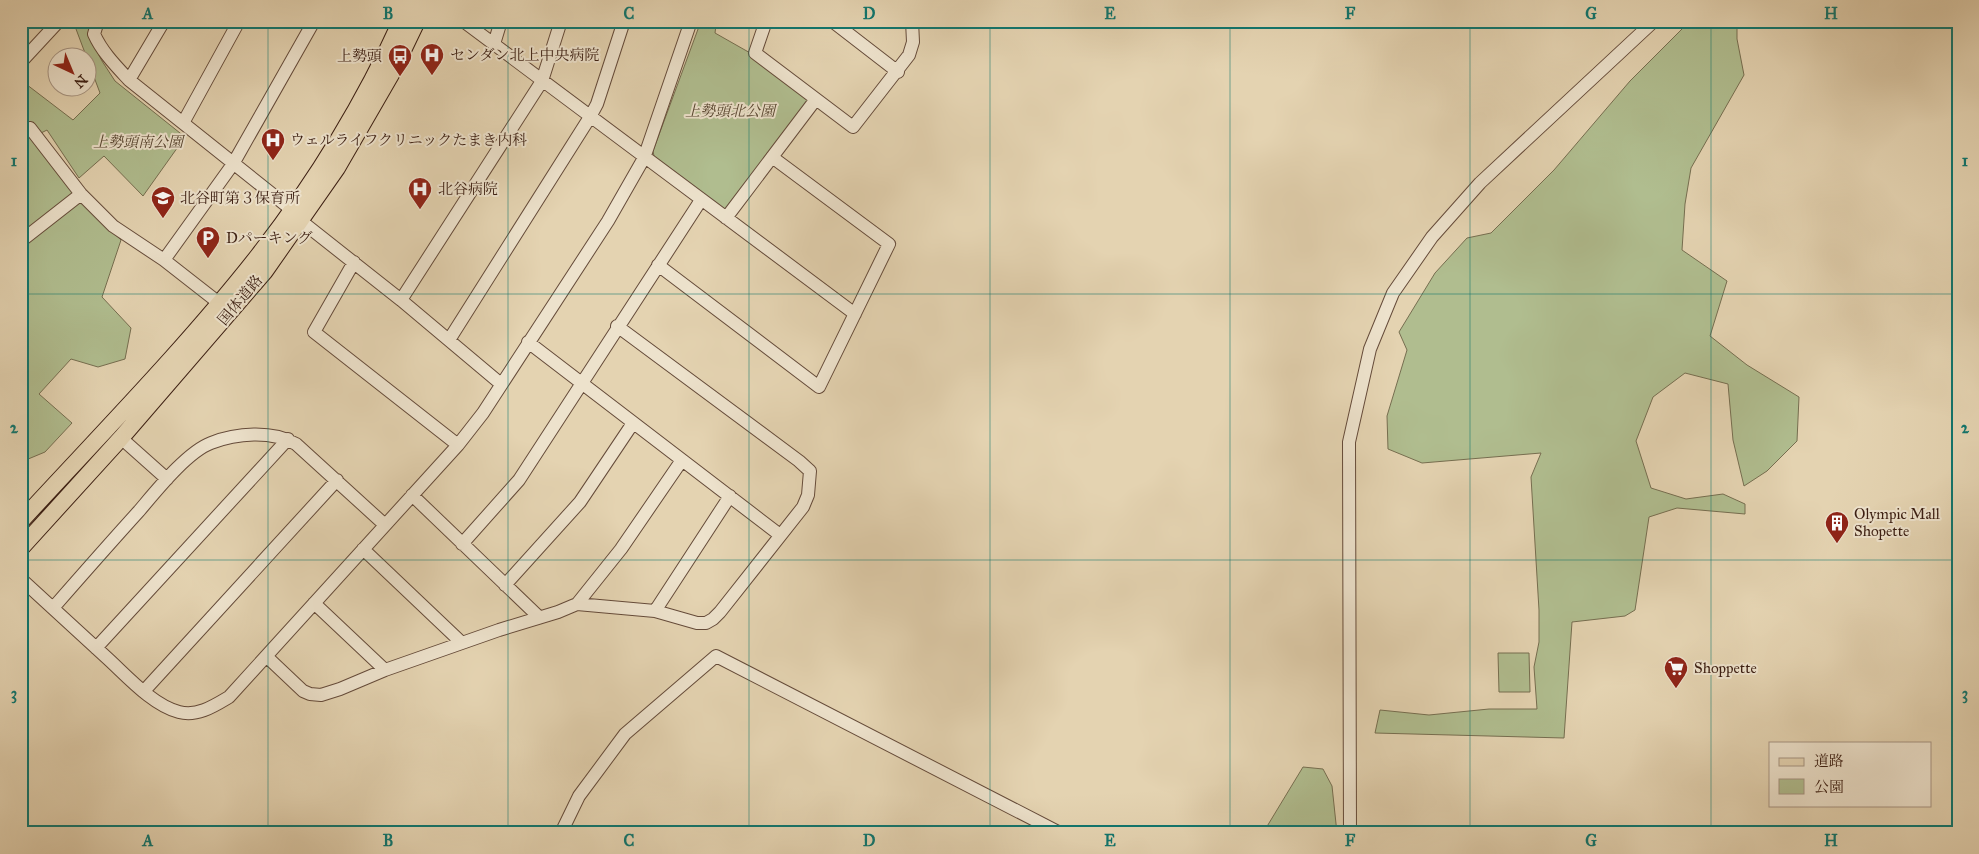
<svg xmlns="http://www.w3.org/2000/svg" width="1979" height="854" font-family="'IM FELL Great Primer','Noto Serif JP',serif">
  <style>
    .green { fill: #b0bd8f; stroke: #766e50 }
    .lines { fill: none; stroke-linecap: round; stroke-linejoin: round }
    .minor-casing { stroke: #654b3a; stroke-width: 14 }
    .major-casing { stroke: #3b1e12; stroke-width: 18 }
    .minor { stroke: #ede2cc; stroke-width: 12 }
    .major { stroke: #e4d3b1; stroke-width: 16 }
    .grid { fill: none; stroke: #0f766e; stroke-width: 1; stroke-opacity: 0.55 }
    .labels { text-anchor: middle; stroke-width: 4; stroke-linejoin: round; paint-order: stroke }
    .poi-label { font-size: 15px; fill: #3b1e12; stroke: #ede2cc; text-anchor: start }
    .park-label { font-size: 15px; font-style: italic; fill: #584631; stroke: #ede2cc }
    .street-label { font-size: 15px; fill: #3b1e12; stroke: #ede2cc }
    .neatline { fill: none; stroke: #0f766e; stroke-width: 2 }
    .grid-label { font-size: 16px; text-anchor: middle; font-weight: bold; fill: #0f766e }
  </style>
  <rect width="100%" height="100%" fill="#e4d3b1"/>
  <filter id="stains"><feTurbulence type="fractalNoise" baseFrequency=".004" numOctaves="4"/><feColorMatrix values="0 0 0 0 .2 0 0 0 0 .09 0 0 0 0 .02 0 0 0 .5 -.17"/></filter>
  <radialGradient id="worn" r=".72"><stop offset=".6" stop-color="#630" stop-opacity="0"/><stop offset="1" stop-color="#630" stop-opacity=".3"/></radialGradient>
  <path class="green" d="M 73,21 L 93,21 L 88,34 L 102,61 L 115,81 L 185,137 L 143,196 L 104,156 L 79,178 L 47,130 L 39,134 L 21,116 L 22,81 L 73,120 L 100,93 Z
    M 701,21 L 716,25 L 715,33 L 752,54 L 812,99 L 725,214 L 655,161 L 653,151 Z
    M 1690,21 L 1737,21 L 1737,39 L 1744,75 L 1691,168 L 1685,204 L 1682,250 L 1727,281 L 1710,336 L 1747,365 L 1799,397 L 1797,441 L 1767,471 L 1744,486 L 1733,440 L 1728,384 L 1685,373 L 1653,397 L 1636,441 L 1651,488 L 1686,499 L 1723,494 L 1745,504 L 1745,514 L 1677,508 L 1649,517 L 1635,610 L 1625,616 L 1572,622 L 1564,738 L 1375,733 L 1380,710 L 1429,715 L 1489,709 L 1537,709 L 1534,667 L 1539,642 L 1539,610 L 1531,477 L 1541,453 L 1422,463 L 1388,449 L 1387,416 L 1407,350 L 1399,332 L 1435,273 L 1467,238 L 1491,233 L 1554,170 L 1630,81 Z
    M 21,123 L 100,220 L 121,240 L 102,297 L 131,328 L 125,359 L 98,367 L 71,359 L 39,394 L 72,423 L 45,452 L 21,462 Z
    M 1498,653 L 1529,653 L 1530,692 L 1499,692 Z
    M 1303,767 L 1323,769 L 1332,786 L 1337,833 L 1263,833 Z"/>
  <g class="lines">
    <g class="minor-casing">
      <path id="minor" d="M 98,21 L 94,34 C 102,52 116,66 129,80 L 292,210
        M 463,21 L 855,314
        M 766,21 L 755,53 L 853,127 L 909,55 L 913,42 L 912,21
        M 832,21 L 898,72
        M 494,44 L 501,21
        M 21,62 L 59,21
        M 129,80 L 164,21
        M 183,123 L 239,21
        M 30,128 L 81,194 L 113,226 L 164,260 L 219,303
        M 726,218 L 816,99
        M 301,221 L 401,300 L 501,384
        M 21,241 L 81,194
        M 164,260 L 233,164 L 314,21
        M 354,262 L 314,332 L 458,445
        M 658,265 L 819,387 L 889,244 L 772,157
        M 401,300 L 542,81 L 561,21
        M 449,340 L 590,117 L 597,104 L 624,21
        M 528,342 L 780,535
        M 121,438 L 167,479
        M 412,495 L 539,617
        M 462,544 L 519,480 L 701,200
        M 363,549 L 462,643
        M 21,579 C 49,605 78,631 106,657 C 126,675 152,705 179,712 C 197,717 214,706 229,697 L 458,445 L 483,413 L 608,221 L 644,158 L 691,21
        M 505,585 L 580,502 L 633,423
        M 314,603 L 385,670
        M 577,604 L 655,611 L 697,623 L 706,623 L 713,619 L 720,612 L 803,507 L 808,495 L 810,471 L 799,461 L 617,326
        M 53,608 C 81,576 110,543 139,511 C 156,491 187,452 211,443 C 236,433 272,430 296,444 L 385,525
        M 655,611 L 730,496
        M 96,648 L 288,439
        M 266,656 L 303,691 L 310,694 L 321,695 L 340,689 L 385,670 L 499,630 L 558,612 L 577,604 L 621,549 L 682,460
        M 144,691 L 337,480
        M 561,833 L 579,796 L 625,734 L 716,656 L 1060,833
        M 1350,833 L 1349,442 L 1370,349 L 1393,293 L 1432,237 L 1480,183 L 1654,21"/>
    </g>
    <g class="major-casing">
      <path id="major" d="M 21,521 C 101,434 185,349 258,256 C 314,184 363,105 401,21
        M 21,548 L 121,438 L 265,271 L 337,168 L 393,71 L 417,21"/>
    </g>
    <use href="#minor" class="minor"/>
    <use href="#major" class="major"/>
  </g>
  <path class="grid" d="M 268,21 L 268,833M 508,21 L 508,833M 749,21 L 749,833M 990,21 L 990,833M 1230,21 L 1230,833M 1470,21 L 1470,833M 1711,21 L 1711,833M 21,294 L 1958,294M 21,560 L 1958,560"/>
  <defs>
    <g id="hospital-pin" transform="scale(1.25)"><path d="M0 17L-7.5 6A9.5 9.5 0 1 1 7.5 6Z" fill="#8f2418" stroke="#ede2cc"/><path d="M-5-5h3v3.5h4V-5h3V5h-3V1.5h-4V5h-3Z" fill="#fff"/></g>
    <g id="bus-pin" transform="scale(1.25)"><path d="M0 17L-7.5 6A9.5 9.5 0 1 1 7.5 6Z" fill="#8f2418" stroke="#ede2cc"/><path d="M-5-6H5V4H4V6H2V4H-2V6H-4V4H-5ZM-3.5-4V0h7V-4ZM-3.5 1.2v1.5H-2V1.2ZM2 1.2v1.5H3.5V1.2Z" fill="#fff"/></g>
    <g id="school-pin" transform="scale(1.25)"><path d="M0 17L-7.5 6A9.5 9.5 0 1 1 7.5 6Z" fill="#8f2418" stroke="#ede2cc"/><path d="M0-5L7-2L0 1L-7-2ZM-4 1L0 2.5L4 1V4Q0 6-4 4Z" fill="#fff"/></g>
    <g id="parking-pin" transform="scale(1.25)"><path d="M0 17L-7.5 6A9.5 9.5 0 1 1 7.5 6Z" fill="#8f2418" stroke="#ede2cc"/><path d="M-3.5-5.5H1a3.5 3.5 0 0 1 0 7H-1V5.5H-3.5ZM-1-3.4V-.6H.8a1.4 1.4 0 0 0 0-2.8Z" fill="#fff"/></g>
    <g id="building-pin" transform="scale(1.25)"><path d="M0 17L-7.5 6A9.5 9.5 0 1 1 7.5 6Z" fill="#8f2418" stroke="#ede2cc"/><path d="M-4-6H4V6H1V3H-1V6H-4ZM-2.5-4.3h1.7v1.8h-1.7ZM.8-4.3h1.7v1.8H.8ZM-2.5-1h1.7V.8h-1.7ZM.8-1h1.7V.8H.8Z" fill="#fff"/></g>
    <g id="supermarket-pin" transform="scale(1.25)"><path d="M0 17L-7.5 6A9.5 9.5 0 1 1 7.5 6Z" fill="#8f2418" stroke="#ede2cc"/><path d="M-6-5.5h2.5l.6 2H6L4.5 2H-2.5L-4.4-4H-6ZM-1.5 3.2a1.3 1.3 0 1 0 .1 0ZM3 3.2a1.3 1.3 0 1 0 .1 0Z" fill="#fff"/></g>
  </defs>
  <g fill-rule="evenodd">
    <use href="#hospital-pin" x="432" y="55"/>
    <use href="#bus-pin" x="400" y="56"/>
    <use href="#hospital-pin" x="273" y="140"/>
    <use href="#hospital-pin" x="420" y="189"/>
    <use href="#school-pin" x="163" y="198"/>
    <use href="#parking-pin" x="208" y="238"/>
    <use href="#building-pin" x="1837" y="523"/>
    <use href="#supermarket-pin" x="1676" y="668"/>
  </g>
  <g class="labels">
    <g class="poi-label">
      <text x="450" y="60">センダン北上中央病院</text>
      <text x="382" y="61" text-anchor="end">上勢頭</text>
      <text x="290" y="145">ウェルライフクリニックたまき内科</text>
      <text x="438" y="194">北谷病院</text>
      <text x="180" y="203">北谷町第３保育所</text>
      <text x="226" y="243">Dパーキング</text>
      <text x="1854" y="519">Olympic Mall<tspan x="1854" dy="17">Shopette</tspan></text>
      <text x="1694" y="673">Shoppette</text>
    </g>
    <g class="park-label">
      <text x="730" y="116">上勢頭北公園</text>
      <text x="138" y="147">上勢頭南公園</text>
    </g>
    <g class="street-label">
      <text transform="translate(240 300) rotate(-50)" y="5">国体道路</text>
    </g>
  </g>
  <rect width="1979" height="854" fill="none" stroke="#e4d3b1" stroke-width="55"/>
  <rect x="1769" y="742" width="162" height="65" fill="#ede2cc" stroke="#a69482"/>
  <rect x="1779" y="758" width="25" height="8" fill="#e4d3b1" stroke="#a69482"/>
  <text x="1814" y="766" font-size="15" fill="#3b1e12">道路</text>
  <rect x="1779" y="779" width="25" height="15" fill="#b0bd8f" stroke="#a69482"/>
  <text x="1814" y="792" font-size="15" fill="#3b1e12">公園</text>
  <g transform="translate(72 72) rotate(136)"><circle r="24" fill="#ede2cc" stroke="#a69482"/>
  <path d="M0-4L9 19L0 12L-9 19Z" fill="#8f2418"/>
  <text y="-8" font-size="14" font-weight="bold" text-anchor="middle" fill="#3b1e12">N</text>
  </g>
  <rect x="28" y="28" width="1924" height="798" class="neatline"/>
  <g class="grid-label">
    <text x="148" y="19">A</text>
    <text x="388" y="19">B</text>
    <text x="629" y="19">C</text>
    <text x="869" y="19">D</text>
    <text x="1110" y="19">E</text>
    <text x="1350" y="19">F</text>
    <text x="1591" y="19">G</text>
    <text x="1831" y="19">H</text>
    <text x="14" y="166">1</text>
    <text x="1965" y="166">1</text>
    <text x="14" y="433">2</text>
    <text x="1965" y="433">2</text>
    <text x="14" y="699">3</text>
    <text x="1965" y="699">3</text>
    <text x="148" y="846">A</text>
    <text x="388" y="846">B</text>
    <text x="629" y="846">C</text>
    <text x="869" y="846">D</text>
    <text x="1110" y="846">E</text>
    <text x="1350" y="846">F</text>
    <text x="1591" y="846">G</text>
    <text x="1831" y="846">H</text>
  </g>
  <rect width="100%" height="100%" filter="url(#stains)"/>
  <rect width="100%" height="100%" fill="url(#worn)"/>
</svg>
